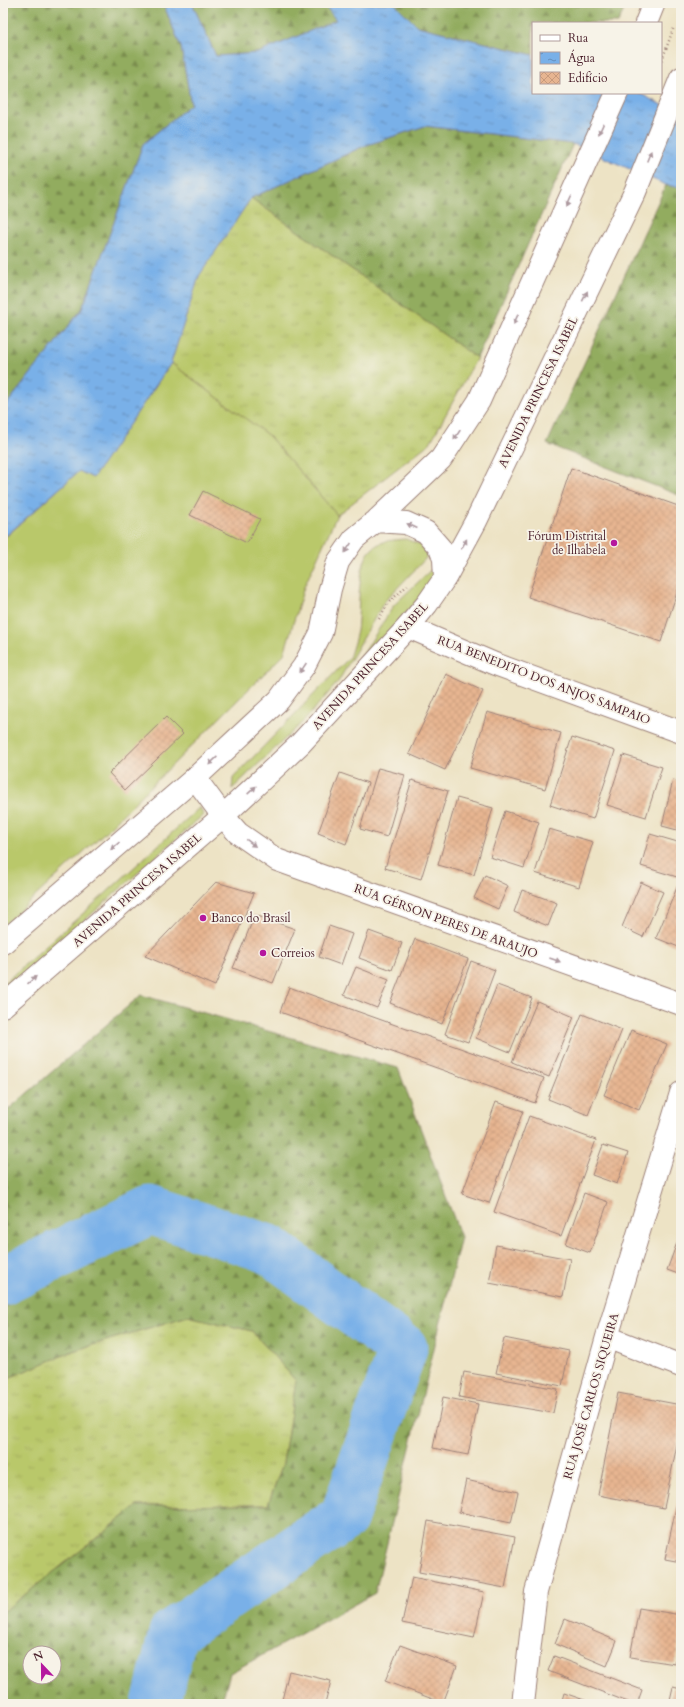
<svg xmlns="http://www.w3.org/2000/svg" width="684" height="1707" font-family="Cardo,serif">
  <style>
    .grass { fill: url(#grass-tufts); stroke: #82744a }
    .forest { fill: url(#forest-firs); stroke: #6e6644; fill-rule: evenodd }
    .garden { fill: #b9c86a; stroke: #82744a }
    .water { fill: url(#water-ripples); stroke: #62688a }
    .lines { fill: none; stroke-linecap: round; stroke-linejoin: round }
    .river { stroke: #79b0e8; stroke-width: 49 }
    .building { fill: url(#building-cross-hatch) }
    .minor-casing { stroke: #9c8178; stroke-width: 24 }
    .major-casing { stroke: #9c8178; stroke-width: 24 }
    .path { stroke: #9c8178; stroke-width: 2.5; stroke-dasharray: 1 3; stroke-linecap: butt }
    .minor { stroke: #fff; stroke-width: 22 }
    .major { stroke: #fff; stroke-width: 22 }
    .oneway { fill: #ae9aa0 }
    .poi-dot { fill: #b5179e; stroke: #f7f3e8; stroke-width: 1.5 }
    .labels { text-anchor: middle; stroke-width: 3.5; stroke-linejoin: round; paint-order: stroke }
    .street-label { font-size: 12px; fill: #4a1f2b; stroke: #f7f3e8 }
    .poi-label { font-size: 12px; fill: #4a1f2b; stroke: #f7f3e8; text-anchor: start }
  </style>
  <defs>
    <pattern id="grass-tufts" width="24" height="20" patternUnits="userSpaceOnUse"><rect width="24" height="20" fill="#b9c86a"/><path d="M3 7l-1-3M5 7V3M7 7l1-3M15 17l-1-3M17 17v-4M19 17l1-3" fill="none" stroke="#a1ab5c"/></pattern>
    <pattern id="forest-firs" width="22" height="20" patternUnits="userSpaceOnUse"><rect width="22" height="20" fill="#92ac5e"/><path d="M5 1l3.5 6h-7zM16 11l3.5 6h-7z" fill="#798b4e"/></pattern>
    <pattern id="water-ripples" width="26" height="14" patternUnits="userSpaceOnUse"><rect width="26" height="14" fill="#79b0e8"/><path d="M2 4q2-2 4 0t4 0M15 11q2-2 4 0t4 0" fill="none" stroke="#658fbc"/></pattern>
    <pattern id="building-cross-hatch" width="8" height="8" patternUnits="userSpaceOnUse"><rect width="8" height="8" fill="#e7b591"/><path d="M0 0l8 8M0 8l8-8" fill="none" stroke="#c89b7d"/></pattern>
  </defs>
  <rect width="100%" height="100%" fill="#f7f3e8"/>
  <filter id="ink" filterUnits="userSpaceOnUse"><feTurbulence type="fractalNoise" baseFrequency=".025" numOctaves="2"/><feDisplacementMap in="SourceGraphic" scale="8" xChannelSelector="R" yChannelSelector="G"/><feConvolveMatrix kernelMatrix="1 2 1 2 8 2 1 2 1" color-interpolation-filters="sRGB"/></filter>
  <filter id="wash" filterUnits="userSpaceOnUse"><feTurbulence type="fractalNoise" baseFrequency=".012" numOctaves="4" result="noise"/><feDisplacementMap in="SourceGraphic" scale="16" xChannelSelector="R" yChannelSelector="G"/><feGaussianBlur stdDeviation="0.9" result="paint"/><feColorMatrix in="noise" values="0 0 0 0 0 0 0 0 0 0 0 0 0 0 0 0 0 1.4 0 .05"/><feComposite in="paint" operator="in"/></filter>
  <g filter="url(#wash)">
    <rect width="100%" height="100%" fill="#ede3c5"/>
    <path class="grass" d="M 251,198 L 477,358 L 430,443 L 337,515 L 269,436 L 171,363 L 199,276 Z
      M 188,1316 L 252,1331 L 296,1381 L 283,1463 L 268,1505 L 137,1506 L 3,1612 L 3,1380 L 76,1350 Z"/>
    <path class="forest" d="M 3,3 L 163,3 L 181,47 L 191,104 L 143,144 L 82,309 L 3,409 Z
      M 192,3 L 323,3 L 337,20 L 258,53 L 216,56 Z
      M 394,3 L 627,3 L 618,23 L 533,23 L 533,55 L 417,26 Z
      M 425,126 L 573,144 L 477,358 L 251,198 L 364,146 Z
      M 666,185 L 681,188 L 681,496 L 547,444 Z
      M 141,995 L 398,1068 L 461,1237 L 375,1593 L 230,1673 L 221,1704 L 3,1704 L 3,1612 L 137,1506 L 268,1505 L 283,1463 L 296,1381 L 252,1331 L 188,1316 L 76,1350 L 3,1380 L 3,1114 ZM 30,1653 L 54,1653 L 54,1677 L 30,1677 Z"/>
    <path class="garden" d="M 171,363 L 269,436 L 337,515 L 304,587 L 284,654 L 103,834 L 3,926 L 3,537 L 8,535 L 79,471 L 93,478 Z
      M 406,539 L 421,545 L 428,556 L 384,602 L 338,682 L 304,721 L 232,789 L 233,778 L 349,658 C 352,649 355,640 357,631 C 360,610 356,562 373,548 C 382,540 394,540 406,539 Z
      M 434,567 L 434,581 L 346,681 L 394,605 Z
      M 200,807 L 203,815 L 3,993 L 3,984 L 105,894 Z"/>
    <path class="water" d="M 163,3 L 192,3 L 216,56 L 258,53 L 336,20 L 323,3 L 394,3 L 417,26 L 533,55 L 533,93 L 639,93 L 681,115 L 681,188 L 666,185 L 573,144 L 425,126 L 364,146 L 251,198 L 199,276 L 171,363 L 93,478 L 79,471 L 7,535 L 3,537 L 3,409 L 82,309 L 143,144 L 191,104 L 181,47 Z"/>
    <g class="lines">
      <path class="river" d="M 3,1281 L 150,1210 L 269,1249 L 403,1348 L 344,1517 L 173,1633 L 156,1704"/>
    </g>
    <g id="blocks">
      <path class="building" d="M 571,468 L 681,507 L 681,580 L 661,642 L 528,597 Z
        M 203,491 L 260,519 L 247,543 L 190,515 Z
        M 446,674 L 483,691 L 445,770 L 409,754 Z
        M 487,712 L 561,733 L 545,789 L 470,768 Z
        M 166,717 L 183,734 L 125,790 L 109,773 Z
        M 572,737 L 615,751 L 593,819 L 550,805 Z
        M 623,755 L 662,767 L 646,817 L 607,805 Z
        M 378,768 L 405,775 L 387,837 L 360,829 Z
        M 340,773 L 368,783 L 346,844 L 318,833 Z
        M 412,780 L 448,791 L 421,879 L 385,868 Z
        M 673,780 L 681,782 L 681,831 L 662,826 Z
        M 457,798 L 493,808 L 474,875 L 438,865 Z
        M 505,811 L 539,822 L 524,868 L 490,857 Z
        M 549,829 L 593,842 L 579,887 L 535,873 Z
        M 650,834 L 681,843 L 681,865 L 677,877 L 641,866 Z
        M 485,875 L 508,886 L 498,909 L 474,898 Z
        M 216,882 L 254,893 L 215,986 L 145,956 Z
        M 641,882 L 663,892 L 643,937 L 622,927 Z
        M 678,885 L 681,886 L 681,948 L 656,938 Z
        M 522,890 L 557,903 L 548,926 L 514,912 Z
        M 255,915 L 295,929 L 273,983 L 233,968 Z
        M 329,926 L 352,934 L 341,965 L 319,957 Z
        M 369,931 L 402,943 L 392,970 L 359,958 Z
        M 415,939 L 468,959 L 442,1024 L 390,1003 Z
        M 471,961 L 495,970 L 468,1042 L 445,1034 Z
        M 356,967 L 389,980 L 377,1008 L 344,995 Z
        M 497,985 L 532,998 L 510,1052 L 476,1038 Z
        M 289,987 L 544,1078 L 535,1103 L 280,1012 Z
        M 537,1001 L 574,1017 L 549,1077 L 512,1062 Z
        M 582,1014 L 622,1030 L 588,1115 L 548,1099 Z
        M 631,1030 L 667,1044 L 639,1110 L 604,1095 Z
        M 496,1102 L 523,1111 L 489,1203 L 462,1194 Z
        M 529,1116 L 596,1140 L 561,1236 L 494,1212 Z
        M 603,1145 L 628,1153 L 617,1184 L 592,1175 Z
        M 584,1193 L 608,1202 L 590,1253 L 566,1244 Z
        M 678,1240 L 681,1241 L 681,1275 L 667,1270 Z
        M 496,1245 L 570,1259 L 563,1297 L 489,1283 Z
        M 504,1338 L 569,1351 L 562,1386 L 496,1373 Z
        M 464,1372 L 558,1389 L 553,1413 L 459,1397 Z
        M 618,1393 L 681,1405 L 681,1425 L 664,1508 L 598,1495 Z
        M 443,1397 L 478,1404 L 468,1455 L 433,1448 Z
        M 466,1480 L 518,1492 L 511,1523 L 459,1512 Z
        M 680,1489 L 681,1489 L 681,1562 L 665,1559 Z
        M 428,1521 L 515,1537 L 505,1588 L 419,1572 Z
        M 412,1577 L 484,1592 L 474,1638 L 402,1623 Z
        M 639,1608 L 681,1615 L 681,1627 L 675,1664 L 630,1657 Z
        M 565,1619 L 617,1641 L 607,1666 L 555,1644 Z
        M 400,1645 L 457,1666 L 443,1703 L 385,1681 Z
        M 554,1656 L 642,1690 L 637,1704 L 633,1704 L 548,1671 Z
        M 289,1671 L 331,1681 L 325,1704 L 281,1704 Z
        M 673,1687 L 681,1689 L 681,1704 L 669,1704 Z
        M 564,1693 L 596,1704 L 561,1704 Z"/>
    </g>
  </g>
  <g filter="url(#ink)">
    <use href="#blocks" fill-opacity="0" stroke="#9c8178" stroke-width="1"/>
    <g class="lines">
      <g class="minor-casing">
        <path id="minor" d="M 408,627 L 495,664 L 681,732
          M 195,778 L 223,816 L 238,833 L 277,860 L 681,1004
          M 607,1337 L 681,1366
          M 523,1704 L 536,1592 L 607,1337 L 681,1093"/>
      </g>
      <g class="major-casing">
        <path id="major" d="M 646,23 L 654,3
          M 376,521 L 406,523 L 426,532 L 440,548 L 444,559 L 445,578
          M 3,943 L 195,778 L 279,700 L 304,666 L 321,633 L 330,589 L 338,562 L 354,539 L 376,521 L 441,459 L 479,401 L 617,93
          M 3,1006 L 223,816 L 300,744 L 408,627 L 427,604 L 445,578 L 476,521 L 635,192 L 681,78"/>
      </g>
      <path class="path" d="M 662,60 L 674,27
        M 379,619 L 389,602 L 409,584"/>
      <use href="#minor" class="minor"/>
      <use href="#major" class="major"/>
    </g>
    <defs><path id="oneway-solid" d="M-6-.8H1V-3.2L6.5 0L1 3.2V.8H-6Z"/></defs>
    <g class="oneway">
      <use href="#oneway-solid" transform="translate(601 129) rotate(114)"/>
      <use href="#oneway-solid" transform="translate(649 156) rotate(-68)"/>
      <use href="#oneway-solid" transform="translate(569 201) rotate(114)"/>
      <use href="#oneway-solid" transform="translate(585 296) rotate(-64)"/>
      <use href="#oneway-solid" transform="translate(516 319) rotate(114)"/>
      <use href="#oneway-solid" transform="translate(457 435) rotate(123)"/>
      <use href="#oneway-solid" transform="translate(412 526) rotate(-155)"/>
      <use href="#oneway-solid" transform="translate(464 544) rotate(-61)"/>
      <use href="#oneway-solid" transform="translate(348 548) rotate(124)"/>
      <use href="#oneway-solid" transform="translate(303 668) rotate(124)"/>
      <use href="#oneway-solid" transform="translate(213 761) rotate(137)"/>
      <use href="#oneway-solid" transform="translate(252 790) rotate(-43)"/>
      <use href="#oneway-solid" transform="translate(251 843) rotate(37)"/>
      <use href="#oneway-solid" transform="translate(115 846) rotate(139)"/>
      <use href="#oneway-solid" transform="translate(555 960) rotate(20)"/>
      <use href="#oneway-solid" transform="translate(32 980) rotate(-41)"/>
    </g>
  </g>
  <g class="poi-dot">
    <circle cx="614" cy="543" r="4"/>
    <circle cx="203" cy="918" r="4"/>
    <circle cx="263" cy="953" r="4"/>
  </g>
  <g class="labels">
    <g class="street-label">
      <text transform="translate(538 392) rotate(-64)" y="4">AVENIDA PRINCESA ISABEL</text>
      <text transform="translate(370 666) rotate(-48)" y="4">AVENIDA PRINCESA ISABEL</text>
      <text transform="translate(544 680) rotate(21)" y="4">RUA BENEDITO DOS ANJOS SAMPAIO</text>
      <text transform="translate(137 890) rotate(-41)" y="4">AVENIDA PRINCESA ISABEL</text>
      <text transform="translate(446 921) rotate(20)" y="4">RUA GÉRSON PERES DE ARAUJO</text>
      <text transform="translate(591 1396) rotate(-74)" y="4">RUA JOSÉ CARLOS SIQUEIRA</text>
    </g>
    <g class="poi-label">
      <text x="606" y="540" text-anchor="end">Fórum Distrital<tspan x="606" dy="14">de Ilhabela</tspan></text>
      <text x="211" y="922">Banco do Brasil</text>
      <text x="271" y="957">Correios</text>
    </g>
  </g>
  <rect width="684" height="1707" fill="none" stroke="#f7f3e8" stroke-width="16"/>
  <rect x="532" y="22" width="130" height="72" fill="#f7f3e8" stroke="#b29e9c"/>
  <rect x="540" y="35" width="20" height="6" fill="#ffffff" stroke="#b29e9c"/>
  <text x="568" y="42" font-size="12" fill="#4a1f2b">Rua</text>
  <rect x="540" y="52" width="20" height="12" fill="url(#water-ripples)" stroke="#b29e9c"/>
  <text x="568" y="62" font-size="12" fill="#4a1f2b">Água</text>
  <rect x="540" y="72" width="20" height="12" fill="url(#building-cross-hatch)" stroke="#b29e9c"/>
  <text x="568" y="82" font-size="12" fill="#4a1f2b">Edifício</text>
  <g transform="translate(42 1665) rotate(338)"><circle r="19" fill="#f7f3e8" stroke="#b29e9c"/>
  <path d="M0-3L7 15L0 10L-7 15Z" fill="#b5179e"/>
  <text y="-6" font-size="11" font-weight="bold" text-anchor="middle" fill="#4a1f2b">N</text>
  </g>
</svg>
